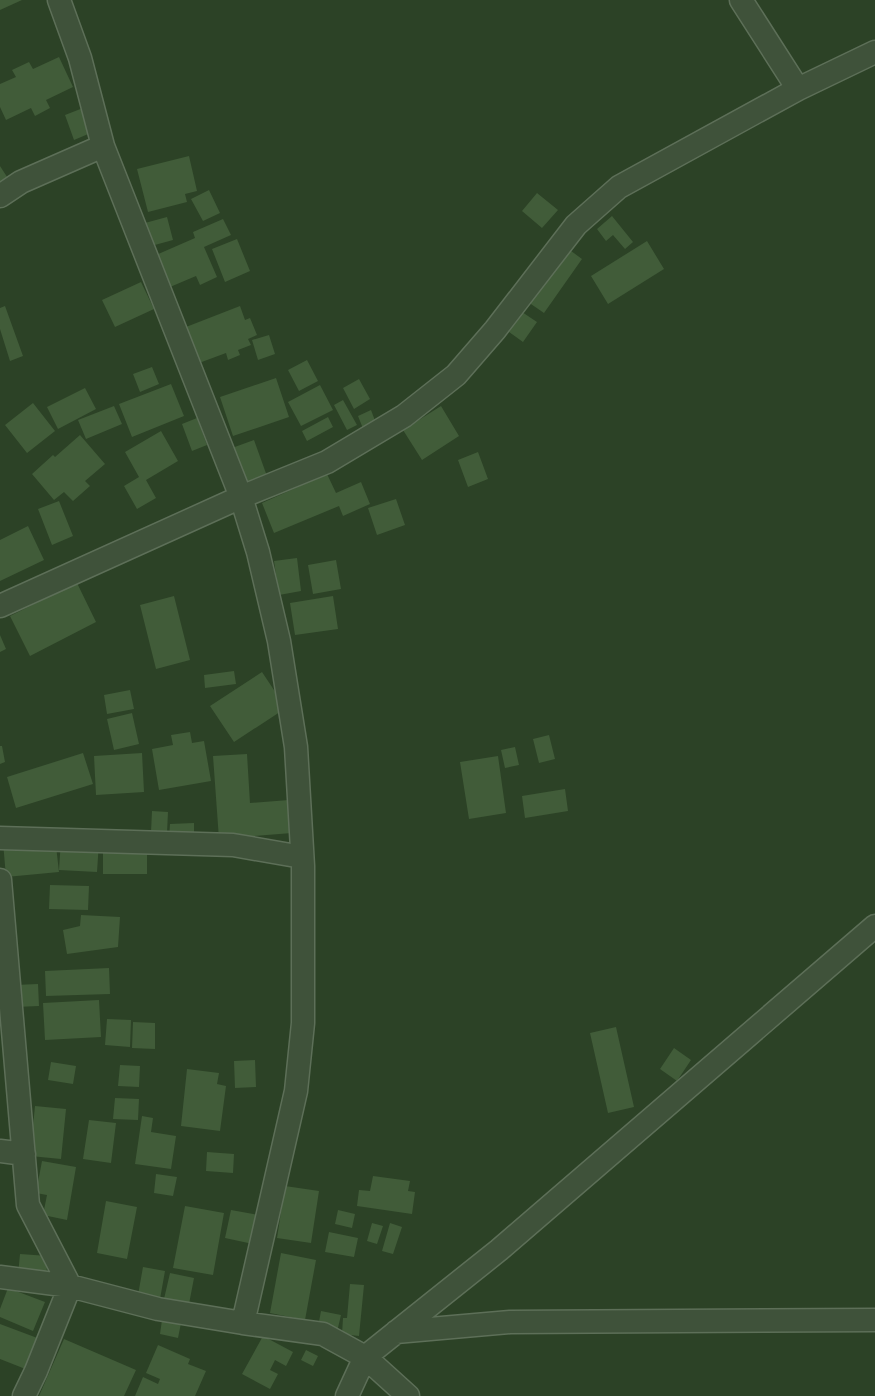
<svg xmlns="http://www.w3.org/2000/svg" width="875" height="1396" font-family="'PT Sans Narrow',sans-serif">
  <style>
    .building { fill: #415c39 }
    .lines { fill: none; stroke-linecap: round; stroke-linejoin: round }
    .minor-casing { stroke: #5d6f58; stroke-width: 25 }
    .minor { stroke: #3f523a; stroke-width: 22 }
  </style>
  <rect width="100%" height="100%" fill="#2c4226"/>
  <path class="building" d="M 0,0 L 22,0 L 0,10 Z
    M 59,57 L 73,87 L 46,100 L 50,108 L 35,116 L 31,108 L 6,120 L 0,107 L 0,84 L 16,77 L 12,70 L 29,62 L 33,69 Z
    M 83,108 L 93,132 L 74,140 L 65,115 Z
    M 189,156 L 197,191 L 185,194 L 187,202 L 148,212 L 137,169 Z
    M 0,166 L 11,183 L 0,189 Z
    M 209,190 L 220,213 L 203,221 L 191,199 Z
    M 537,193 L 558,210 L 542,228 L 522,211 Z
    M 612,216 L 633,242 L 625,249 L 613,235 L 606,241 L 597,229 Z
    M 167,217 L 173,240 L 151,246 L 145,223 Z
    M 223,219 L 231,235 L 204,247 L 217,277 L 200,285 L 196,276 L 170,287 L 156,255 L 195,238 L 193,232 Z
    M 237,239 L 250,271 L 225,282 L 212,249 Z
    M 647,241 L 664,269 L 608,304 L 591,276 Z
    M 567,248 L 582,259 L 544,313 L 528,302 Z
    M 141,282 L 154,309 L 115,327 L 102,300 Z
    M 5,306 L 23,356 L 10,361 L 0,329 L 0,308 Z
    M 240,306 L 245,320 L 250,318 L 257,335 L 248,339 L 251,345 L 238,350 L 240,355 L 228,360 L 226,353 L 199,363 L 186,327 Z
    M 519,310 L 537,322 L 523,342 L 505,329 Z
    M 269,335 L 275,354 L 258,360 L 252,340 Z
    M 307,360 L 318,381 L 299,391 L 288,370 Z
    M 152,367 L 159,384 L 140,392 L 133,374 Z
    M 276,378 L 289,417 L 233,436 L 220,397 Z
    M 359,379 L 370,399 L 354,409 L 343,388 Z
    M 171,384 L 184,416 L 132,437 L 119,404 Z
    M 320,385 L 333,410 L 301,426 L 288,402 Z
    M 85,388 L 96,409 L 58,429 L 47,407 Z
    M 343,400 L 357,425 L 347,430 L 334,405 Z
    M 33,403 L 55,431 L 27,453 L 5,425 Z
    M 114,406 L 122,424 L 86,439 L 78,420 Z
    M 441,406 L 459,436 L 422,460 L 403,430 Z
    M 371,410 L 377,426 L 364,431 L 358,416 Z
    M 328,417 L 333,427 L 307,441 L 302,431 Z
    M 197,418 L 207,445 L 192,451 L 182,424 Z
    M 161,431 L 178,461 L 146,480 L 156,498 L 137,509 L 124,486 L 139,477 L 125,452 Z
    M 80,435 L 105,464 L 85,481 L 90,486 L 73,501 L 64,492 L 54,500 L 32,474 L 53,455 L 55,457 Z
    M 254,440 L 268,479 L 246,487 L 232,448 Z
    M 478,452 L 488,479 L 468,487 L 458,460 Z
    M 327,474 L 336,493 L 361,482 L 370,504 L 343,516 L 339,506 L 274,533 L 262,503 Z
    M 396,499 L 405,525 L 377,535 L 368,508 Z
    M 59,501 L 73,536 L 52,545 L 38,509 Z
    M 28,526 L 44,560 L 0,581 L 0,540 Z
    M 297,558 L 301,591 L 279,595 L 274,561 Z
    M 336,560 L 341,589 L 313,594 L 308,565 Z
    M 77,583 L 96,622 L 30,656 L 10,616 Z
    M 174,596 L 190,660 L 156,669 L 140,605 Z
    M 333,596 L 338,629 L 295,635 L 290,603 Z
    M 0,635 L 6,649 L 0,652 Z
    M 234,671 L 236,684 L 205,688 L 204,675 Z
    M 262,672 L 286,708 L 234,742 L 210,706 Z
    M 130,690 L 134,709 L 107,714 L 104,695 Z
    M 132,713 L 139,744 L 114,750 L 107,719 Z
    M 190,732 L 192,743 L 204,741 L 211,781 L 159,790 L 152,749 L 173,745 L 171,735 Z
    M 549,735 L 555,759 L 539,763 L 533,739 Z
    M 0,746 L 2,746 L 5,762 L 0,764 Z
    M 515,747 L 519,765 L 505,768 L 501,750 Z
    M 83,753 L 93,784 L 16,808 L 7,777 Z
    M 142,753 L 144,792 L 96,795 L 94,756 Z
    M 247,754 L 250,803 L 289,800 L 292,833 L 219,839 L 213,756 Z
    M 498,756 L 506,813 L 469,819 L 460,762 Z
    M 565,789 L 568,811 L 525,818 L 522,796 Z
    M 152,811 L 168,812 L 167,833 L 151,832 Z
    M 194,823 L 194,836 L 169,838 L 170,824 Z
    M 55,837 L 59,872 L 6,877 L 3,842 Z
    M 61,839 L 99,842 L 97,872 L 59,870 Z
    M 103,843 L 147,843 L 147,874 L 103,874 Z
    M 50,885 L 89,886 L 88,910 L 49,909 Z
    M 81,915 L 120,917 L 118,947 L 67,954 L 63,930 L 80,926 Z
    M 109,968 L 110,994 L 46,996 L 45,971 Z
    M 38,984 L 39,1006 L 15,1007 L 15,985 Z
    M 99,1000 L 101,1037 L 45,1040 L 43,1003 Z
    M 107,1019 L 131,1020 L 130,1047 L 105,1045 Z
    M 133,1022 L 155,1023 L 155,1049 L 132,1048 Z
    M 616,1027 L 634,1107 L 608,1113 L 590,1033 Z
    M 674,1048 L 691,1060 L 677,1081 L 660,1069 Z
    M 255,1060 L 256,1087 L 235,1088 L 234,1061 Z
    M 51,1062 L 76,1066 L 73,1084 L 48,1080 Z
    M 120,1065 L 140,1066 L 139,1087 L 118,1086 Z
    M 187,1069 L 219,1073 L 217,1084 L 226,1086 L 220,1131 L 181,1126 Z
    M 115,1098 L 139,1099 L 138,1120 L 113,1119 Z
    M 35,1106 L 66,1109 L 61,1159 L 30,1156 Z
    M 142,1116 L 153,1118 L 151,1132 L 176,1136 L 171,1169 L 135,1164 Z
    M 89,1120 L 116,1123 L 111,1163 L 83,1159 Z
    M 207,1152 L 234,1154 L 233,1173 L 206,1171 Z
    M 42,1161 L 76,1167 L 67,1220 L 43,1215 L 47,1195 L 36,1193 Z
    M 156,1174 L 177,1177 L 173,1196 L 154,1193 Z
    M 373,1176 L 410,1181 L 408,1191 L 415,1192 L 412,1214 L 357,1206 L 359,1190 L 370,1191 Z
    M 285,1186 L 319,1191 L 311,1243 L 277,1238 Z
    M 106,1201 L 137,1207 L 127,1259 L 97,1253 Z
    M 185,1206 L 224,1213 L 213,1275 L 173,1268 Z
    M 231,1210 L 259,1215 L 253,1244 L 225,1238 Z
    M 338,1210 L 355,1214 L 352,1228 L 335,1224 Z
    M 372,1223 L 383,1226 L 377,1244 L 367,1241 Z
    M 390,1223 L 402,1227 L 393,1254 L 382,1251 Z
    M 329,1232 L 358,1238 L 354,1257 L 325,1252 Z
    M 281,1253 L 316,1260 L 305,1320 L 270,1313 Z
    M 20,1254 L 48,1256 L 46,1277 L 18,1275 Z
    M 143,1267 L 165,1271 L 160,1299 L 138,1295 Z
    M 170,1273 L 194,1278 L 189,1304 L 164,1299 Z
    M 350,1284 L 364,1285 L 359,1336 L 342,1334 L 343,1318 L 347,1318 Z
    M 8,1288 L 45,1302 L 33,1331 L 0,1317 L 0,1309 Z
    M 321,1311 L 341,1315 L 337,1332 L 318,1327 Z
    M 162,1320 L 181,1323 L 178,1338 L 160,1334 Z
    M 0,1324 L 40,1339 L 28,1370 L 0,1359 Z
    M 263,1336 L 293,1352 L 286,1366 L 275,1360 L 270,1370 L 278,1374 L 270,1389 L 242,1374 Z
    M 64,1339 L 136,1370 L 124,1396 L 39,1396 Z
    M 158,1345 L 190,1359 L 188,1364 L 206,1371 L 195,1396 L 135,1396 L 143,1377 L 158,1384 L 160,1379 L 146,1373 Z
    M 306,1350 L 318,1356 L 313,1366 L 301,1360 Z"/>
  <g class="lines">
    <g class="minor-casing">
      <path id="minor" d="M 59,0 L 80,58 L 103,146 L 241,497 L 258,552 L 279,641 L 296,747 L 303,866 L 303,1023 L 296,1091 L 243,1323
        M 741,0 L 798,89
        M 0,196 L 21,182 L 103,146
        M 0,606 L 241,497 L 327,462 L 404,416 L 456,375 L 495,330 L 576,225 L 619,187 L 798,89 L 875,52
        M 0,838 L 233,845 L 302,857
        M 0,880 L 28,1205 L 70,1286 L 36,1371 L 24,1396
        M 0,1151 L 24,1154
        M 0,1277 L 70,1286 L 158,1309 L 243,1323 L 323,1334 L 365,1357 L 408,1396
        M 396,1332 L 510,1322 L 875,1320
        M 347,1396 L 365,1357 L 499,1250 L 875,926"/>
    </g>
    <use href="#minor" class="minor"/>
  </g>
</svg>
